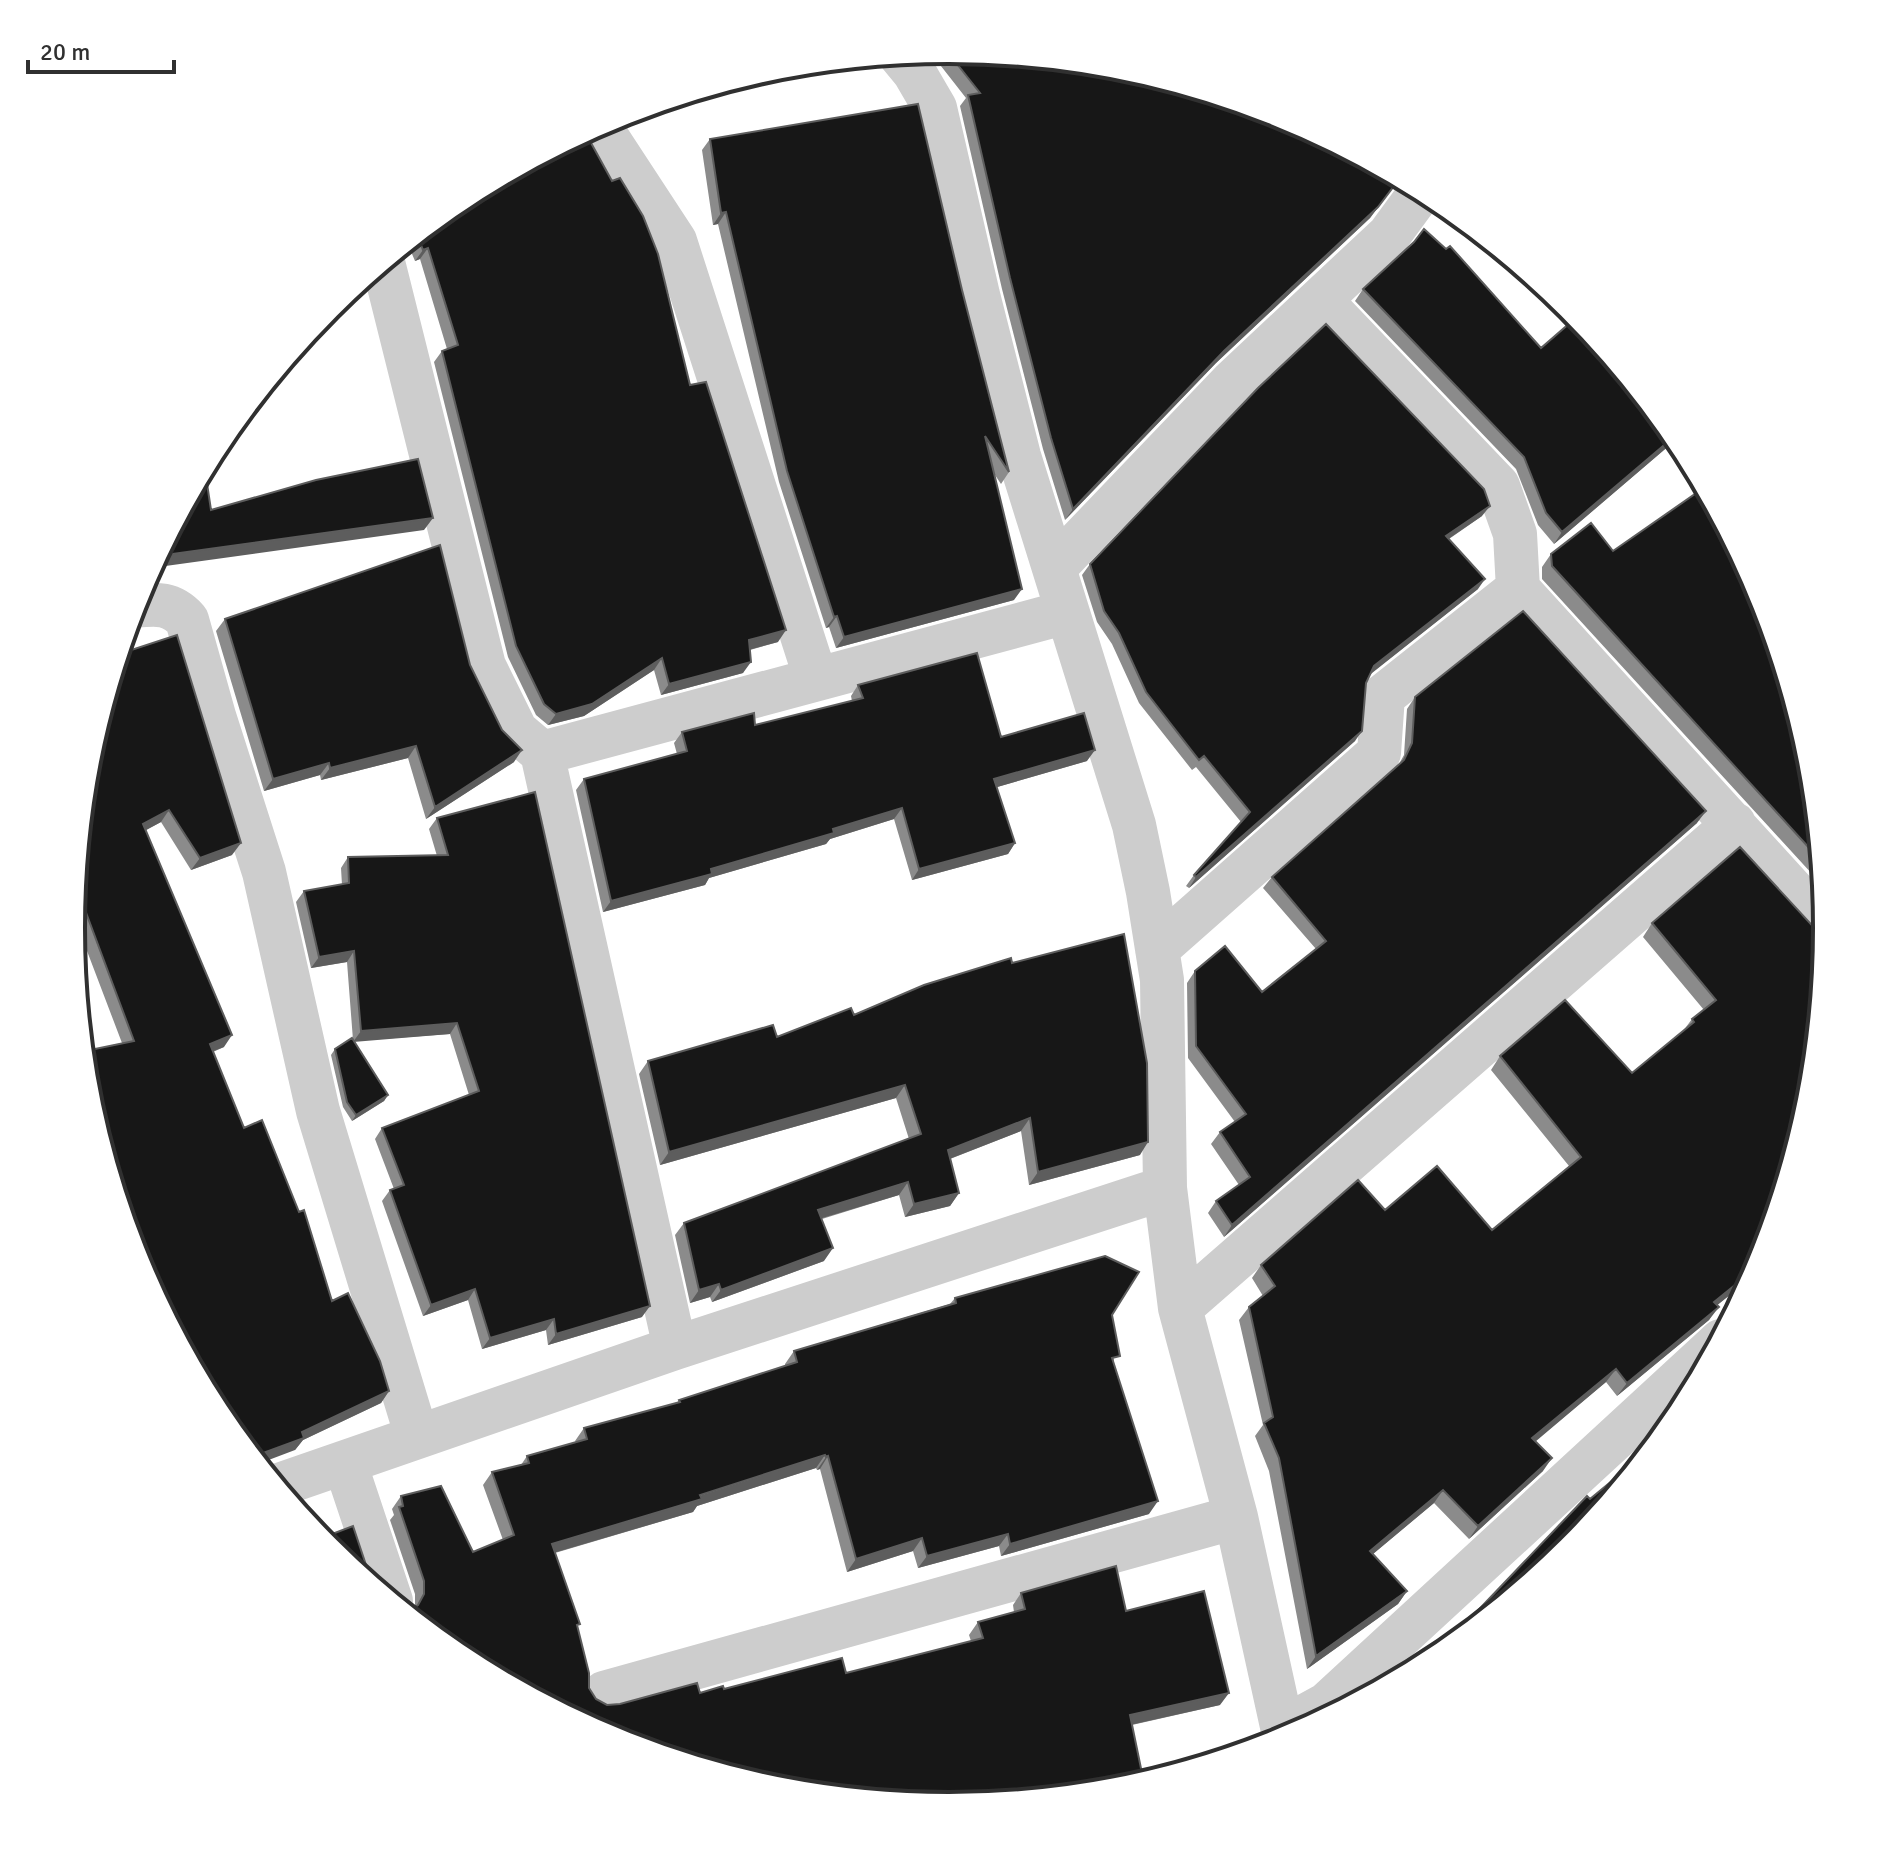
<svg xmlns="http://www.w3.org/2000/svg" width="1899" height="1857" font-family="Signika,sans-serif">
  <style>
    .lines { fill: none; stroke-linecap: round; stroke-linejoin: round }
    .minor { stroke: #cdcdcd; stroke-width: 44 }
    .wall { fill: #8b8b8b }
    .shaded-wall { fill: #5d5d5d }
    .building { fill: #171717; stroke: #5d5d5d; stroke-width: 2 }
    .rim { fill: none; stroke: #303030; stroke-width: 4 }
  </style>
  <rect width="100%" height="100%" fill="#fff"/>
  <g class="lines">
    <path class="minor" d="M 900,55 L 914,72 L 935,108 L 978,295 L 1019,456 L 1134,825 L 1148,892 L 1162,980 L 1165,1188 L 1180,1308 L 1236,1517 L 1285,1740
      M 599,125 L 675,241 L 816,679
      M 383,262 L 484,666 L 516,731 L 542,753 L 675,1348
      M 1320,300 L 1498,486 L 1515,534 L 1518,589 L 1828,929
      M 1054,568 L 1233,381 L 1389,235 L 1422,190
      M 134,606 C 156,604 171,602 187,620 L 214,716 L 264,872 L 318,1111 L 417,1437
      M 542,753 L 1067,612
      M 1157,949 L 1379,753 L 1383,696 L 1518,589
      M 1180,1308 L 1734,824
      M 345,1463 L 391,1601
      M 276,1486 L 675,1348 L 1165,1188
      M 604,1693 L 1236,1517
      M 1283,1728 L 1327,1704 L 1721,1341"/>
  </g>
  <path class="wall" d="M 950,50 L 1400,178 L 1370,218 L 1216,363 L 1065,520 L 1043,449 L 1002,289 L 960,106 L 966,98 L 930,52 Z
    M 710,139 L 962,290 L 1009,472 L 1001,484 L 993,472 L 1014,600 L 836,648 L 829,627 L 826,628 L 779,482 L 718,224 L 713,225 L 702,150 Z
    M 462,198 L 690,385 L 778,642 L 750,650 L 743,673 L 661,695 L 654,670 L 584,716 L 548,725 L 536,715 L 508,657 L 434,362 L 442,351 L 447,349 L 420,259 L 415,261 L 407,242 Z
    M 1363,289 L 1541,348 L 1578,316 L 1678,438 L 1554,544 L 1538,525 L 1516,469 L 1355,301 Z
    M 1482,516 L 1449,539 L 1478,589 L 1370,674 L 1366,683 L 1355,741 L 1189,888 L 1186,886 L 1194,875 L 1241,822 L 1196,767 L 1192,770 L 1139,703 L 1112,644 L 1097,622 L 1082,575 L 1090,564 Z
    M 1613,551 L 1811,758 L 1824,887 L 1542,579 L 1542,567 L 1551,554 Z
    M 225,619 L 470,665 L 514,762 L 426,819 L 408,758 L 321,780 L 320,775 L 264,791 L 216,631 Z
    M 119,654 L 232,855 L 191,870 L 161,822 L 146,830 L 224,1047 L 213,1052 L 244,1128 L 332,1301 L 389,1391 L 381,1403 L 303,1440 L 295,1450 L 88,1099 L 83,1054 L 85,1051 L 122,1043 L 76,922 Z
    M 858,685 L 1001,737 L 1087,761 L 997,787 L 1015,843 L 1008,854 L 912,880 L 894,819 L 830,839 L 826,844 L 709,878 L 705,885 L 603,912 L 576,790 L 584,779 L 677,754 L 674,743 L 682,732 L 755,725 L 852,701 L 851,696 Z
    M 1415,697 L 1697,823 L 1224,1237 L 1208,1213 L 1216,1201 L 1239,1185 L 1211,1144 L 1220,1132 L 1235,1122 L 1188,1058 L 1187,983 L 1195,971 L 1262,992 L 1316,949 L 1263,888 L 1272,877 L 1399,764 L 1404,755 L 1407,709 Z
    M 437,818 L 642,1317 L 548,1345 L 546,1330 L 482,1349 L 468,1300 L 423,1316 L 382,1201 L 390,1190 L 394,1189 L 375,1139 L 382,1128 L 469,1095 L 450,1034 L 354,1041 L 388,1095 L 384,1101 L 352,1121 L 343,1107 L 331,1055 L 335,1049 L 353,1040 L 347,962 L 311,968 L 296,902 L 304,891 L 342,885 L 341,868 L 348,857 L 437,856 L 429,829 Z
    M 1740,847 L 1756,1274 L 1717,1305 L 1709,1320 L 1617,1396 L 1606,1382 L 1535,1441 L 1543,1471 L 1469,1539 L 1434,1503 L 1373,1554 L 1407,1591 L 1398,1604 L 1307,1669 L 1269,1471 L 1255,1436 L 1263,1425 L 1239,1320 L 1249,1307 L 1263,1296 L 1252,1278 L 1261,1265 L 1385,1210 L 1492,1230 L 1569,1166 L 1491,1070 L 1500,1056 L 1632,1073 L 1683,1031 L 1692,1019 L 1704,1010 L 1643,937 L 1652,923 Z
    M 1012,963 L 1140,1155 L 1029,1185 L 1021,1131 L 950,1159 L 959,1193 L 950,1206 L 905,1217 L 899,1195 L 822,1219 L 824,1261 L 712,1302 L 710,1297 L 690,1303 L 675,1235 L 684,1223 L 909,1139 L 896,1098 L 660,1165 L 639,1074 L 648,1061 L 777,1037 L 854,1015 Z
    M 955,1298 L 1112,1315 L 1114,1364 L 1149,1514 L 1001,1556 L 999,1546 L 918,1568 L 913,1551 L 847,1572 L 820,1469 L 817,1470 L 816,1468 L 697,1506 L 693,1512 L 555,1553 L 577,1628 L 589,1688 L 596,1699 L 607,1705 L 620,1704 L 846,1673 L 971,1641 L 969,1635 L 978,1622 L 1014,1612 L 1013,1605 L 1021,1593 L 1126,1611 L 1220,1705 L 1132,1725 L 778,1790 L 408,1612 L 415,1607 L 415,1594 L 390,1520 L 394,1515 L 392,1509 L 401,1496 L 473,1552 L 503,1540 L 483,1485 L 492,1472 L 521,1465 L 527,1456 L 576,1442 L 575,1441 L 584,1428 L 677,1403 L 679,1400 L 785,1366 L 785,1364 L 794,1351 L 950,1304 Z"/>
  <path class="shaded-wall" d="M 1400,178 L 1370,218 L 1216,363 L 1065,520 L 1073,509 L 1224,351 Z
    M 726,212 L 718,224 L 713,225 L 721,213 Z
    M 428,248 L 420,259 L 415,261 L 423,250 Z
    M 1676,435 L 1678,438 L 1554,544 L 1562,532 Z
    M 1490,506 L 1482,516 L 1438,546 L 1446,536 Z
    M 433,518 L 424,530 L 151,568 L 158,556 Z
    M 1485,579 L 1478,589 L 1367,677 L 1374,666 Z
    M 1022,589 L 1014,600 L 836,648 L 844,637 Z
    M 837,616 L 829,627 L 826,628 L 834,617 Z
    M 786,630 L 778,642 L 741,652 L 749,640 Z
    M 662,658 L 654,670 L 584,716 L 548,725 L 556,714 Z
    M 751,662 L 743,673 L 661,695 L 669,684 Z
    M 1362,731 L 1355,741 L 1189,888 L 1196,877 Z
    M 416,746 L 408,758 L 321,780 L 330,768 Z
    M 522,750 L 514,762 L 426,819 L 435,807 Z
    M 1095,750 L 1087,761 L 987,790 L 994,779 Z
    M 329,763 L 320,775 L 264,791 L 273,779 Z
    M 902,808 L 894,819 L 830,839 L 826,844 L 709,878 L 705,885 L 603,912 L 611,901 L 833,829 Z
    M 169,810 L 161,822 L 135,836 L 143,824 Z
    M 1706,811 L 1697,823 L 1224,1237 L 1232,1225 Z
    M 241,843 L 232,855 L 191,870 L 200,858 Z
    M 1015,843 L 1008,854 L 912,880 L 919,869 Z
    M 85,910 L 76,922 L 71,924 L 72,914 Z
    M 354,951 L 347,962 L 311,968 L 319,957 Z
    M 457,1023 L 450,1034 L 353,1042 L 361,1031 Z
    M 232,1035 L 224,1047 L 201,1056 L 210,1044 Z
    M 905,1085 L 896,1098 L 660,1165 L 669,1152 Z
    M 388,1095 L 384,1101 L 352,1121 L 356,1115 Z
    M 1030,1118 L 1021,1131 L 939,1163 L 948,1150 Z
    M 1148,1142 L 1140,1155 L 1029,1185 L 1038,1172 Z
    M 908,1182 L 899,1195 L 809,1222 L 818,1210 Z
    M 959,1193 L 950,1206 L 905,1217 L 914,1204 Z
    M 833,1248 L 824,1261 L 712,1302 L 721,1290 Z
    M 1761,1264 L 1756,1274 L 1705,1315 L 1714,1302 Z
    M 719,1284 L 710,1297 L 690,1303 L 699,1290 Z
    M 475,1289 L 468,1300 L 423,1316 L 431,1305 Z
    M 650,1306 L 642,1317 L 548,1345 L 556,1334 Z
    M 1719,1307 L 1709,1320 L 1617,1396 L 1627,1383 Z
    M 554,1319 L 546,1330 L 482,1349 L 490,1338 Z
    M 1616,1369 L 1606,1382 L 1523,1452 L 1532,1438 Z
    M 389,1391 L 381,1403 L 303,1440 L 295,1450 L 258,1464 L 252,1457 L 302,1432 Z
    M 825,1455 L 816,1468 L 697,1506 L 693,1512 L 543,1556 L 552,1544 Z
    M 828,1456 L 820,1469 L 817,1470 L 826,1457 Z
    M 1552,1458 L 1543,1471 L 1469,1539 L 1478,1526 Z
    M 1443,1490 L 1434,1503 L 1361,1564 L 1370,1551 Z
    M 1158,1501 L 1149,1514 L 1001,1556 L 1010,1544 Z
    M 1008,1534 L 999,1546 L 918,1568 L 927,1556 Z
    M 922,1538 L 913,1551 L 847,1572 L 856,1559 Z
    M 1407,1591 L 1398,1604 L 1307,1669 L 1316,1656 Z
    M 1229,1693 L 1220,1705 L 1121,1727 L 1130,1715 Z"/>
  <path class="building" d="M 946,50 L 1121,67 L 1286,117 L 1400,178 L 1378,207 L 1224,351 L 1073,509 L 1051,438 L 1010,278 L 968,95 L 980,93 Z
    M 918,104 L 962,290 L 1009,472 L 985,436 L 1022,589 L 844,637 L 837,616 L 834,617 L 787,471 L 726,212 L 721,213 L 710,139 Z
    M 585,132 L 612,181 L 620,178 L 643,216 L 658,254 L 690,385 L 706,382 L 786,630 L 749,640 L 751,662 L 669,684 L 662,658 L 592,704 L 556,714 L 544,704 L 516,646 L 442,351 L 458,345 L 428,248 L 423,250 L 417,235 L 462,198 Z
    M 1424,229 L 1446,249 L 1450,246 L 1541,348 L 1578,316 L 1676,435 L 1562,532 L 1546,513 L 1524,457 L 1363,289 L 1414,242 Z
    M 1326,324 L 1484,489 L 1490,506 L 1446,536 L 1485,579 L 1374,666 L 1366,683 L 1362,731 L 1196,877 L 1194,875 L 1250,812 L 1204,756 L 1199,760 L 1146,692 L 1119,633 L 1104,611 L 1090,564 L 1258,388 Z
    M 418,459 L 433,518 L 158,556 L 199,478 L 206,477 L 211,510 L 316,480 Z
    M 1705,487 L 1761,593 L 1811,758 L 1821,861 L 1552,566 L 1551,554 L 1591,523 L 1613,551 Z
    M 440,545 L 470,665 L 502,730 L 522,750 L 435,807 L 416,746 L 330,768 L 329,763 L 273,779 L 225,619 Z
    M 1523,611 L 1706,811 L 1232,1225 L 1216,1201 L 1250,1177 L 1220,1132 L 1246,1114 L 1196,1046 L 1195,971 L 1225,946 L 1262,992 L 1326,941 L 1272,877 L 1404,760 L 1412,743 L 1415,697 Z
    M 177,635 L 241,843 L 200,858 L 169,810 L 143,824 L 232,1035 L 210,1044 L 244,1128 L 262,1120 L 299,1212 L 304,1210 L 332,1301 L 348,1293 L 380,1361 L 389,1391 L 302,1432 L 304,1438 L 252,1457 L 219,1416 L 138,1264 L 88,1099 L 85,1071 L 89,1070 L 85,1051 L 134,1041 L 85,910 L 72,914 L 88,757 L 119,654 Z
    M 977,653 L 1001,737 L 1084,713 L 1095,750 L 994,779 L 1015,843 L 919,869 L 902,808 L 833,829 L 834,833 L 711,869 L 712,874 L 611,901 L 584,779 L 687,751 L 682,732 L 754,713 L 755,725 L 863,698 L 858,685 Z
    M 535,792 L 650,1306 L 556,1334 L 554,1319 L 490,1338 L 475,1289 L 431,1305 L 390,1190 L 404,1185 L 382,1128 L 479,1091 L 457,1023 L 361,1031 L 354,951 L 319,957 L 304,891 L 349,883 L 348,857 L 448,855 L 437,818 Z
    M 1740,847 L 1819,933 L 1827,938 L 1811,1100 L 1761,1264 L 1714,1302 L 1719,1307 L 1627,1383 L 1616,1369 L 1532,1438 L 1552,1458 L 1478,1526 L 1443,1490 L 1370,1551 L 1407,1591 L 1316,1656 L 1279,1458 L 1264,1423 L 1273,1417 L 1249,1307 L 1275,1286 L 1261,1265 L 1358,1180 L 1385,1210 L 1437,1166 L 1492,1230 L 1581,1157 L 1500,1056 L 1565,1000 L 1632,1073 L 1694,1022 L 1692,1019 L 1716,1000 L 1652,923 Z
    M 1124,934 L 1147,1063 L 1148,1142 L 1038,1172 L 1030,1118 L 948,1150 L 959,1193 L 914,1204 L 908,1182 L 818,1210 L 833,1248 L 721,1290 L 719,1284 L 699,1290 L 684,1223 L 921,1134 L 905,1085 L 669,1152 L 648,1061 L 773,1025 L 777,1037 L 851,1008 L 854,1015 L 924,985 L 1011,958 L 1012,963 Z
    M 352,1038 L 388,1095 L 356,1115 L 347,1102 L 335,1049 Z
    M 1105,1256 L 1139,1272 L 1112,1315 L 1120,1356 L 1112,1358 L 1158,1501 L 1010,1544 L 1008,1534 L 927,1556 L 922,1538 L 856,1559 L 828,1456 L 826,1457 L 825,1455 L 700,1495 L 702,1499 L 552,1544 L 580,1624 L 577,1625 L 589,1673 L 589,1688 L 596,1699 L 607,1705 L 620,1704 L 697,1683 L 700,1693 L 723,1686 L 724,1689 L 842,1658 L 846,1673 L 983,1638 L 978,1622 L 1025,1609 L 1021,1593 L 1116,1566 L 1126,1611 L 1204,1591 L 1229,1693 L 1130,1715 L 1144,1783 L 1120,1790 L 949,1807 L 778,1790 L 613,1740 L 461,1659 L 404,1612 L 408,1612 L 418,1605 L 424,1594 L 424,1581 L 399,1507 L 403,1506 L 401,1496 L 441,1486 L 473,1552 L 514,1535 L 492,1472 L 529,1463 L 527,1456 L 587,1439 L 584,1428 L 680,1402 L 679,1400 L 797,1362 L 794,1351 L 956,1303 L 955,1298 Z
    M 1624,1471 L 1629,1478 L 1570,1550 L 1437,1659 L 1426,1665 L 1587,1496 L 1590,1499 Z
    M 353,1526 L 373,1586 L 328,1549 L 319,1539 Z"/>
  <path d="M0 0H1899V1857H0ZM85 928a864 864 0 1 1 1728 0a864 864 0 1 1-1728 0Z" fill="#fff" fill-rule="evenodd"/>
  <path class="rim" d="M85 928a864 864 0 1 1 1728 0a864 864 0 1 1-1728 0Z"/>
  <path d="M28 60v12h146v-12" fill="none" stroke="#303030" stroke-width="4"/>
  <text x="40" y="60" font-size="24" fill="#303030" stroke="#ffffff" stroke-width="6" paint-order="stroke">20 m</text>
</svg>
